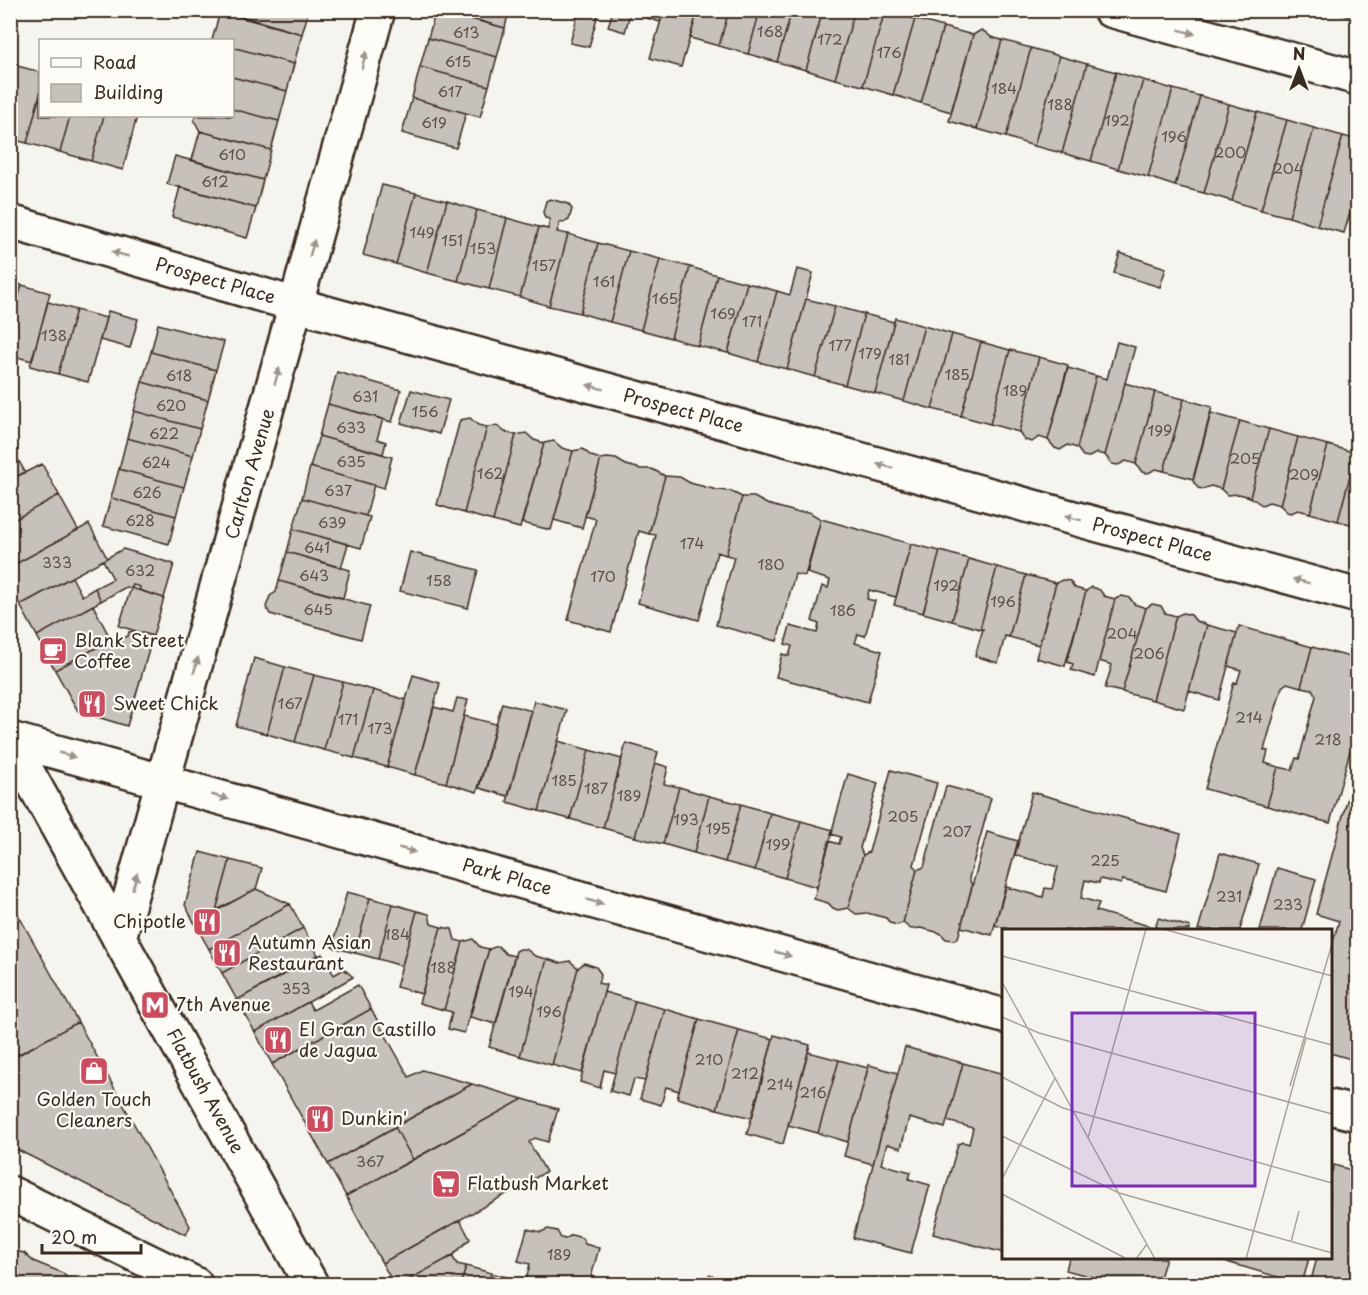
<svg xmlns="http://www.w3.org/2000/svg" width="1368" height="1295" font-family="'Playpen Sans',sans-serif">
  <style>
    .building { fill: #c7c1bb; stroke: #3b2a1e; stroke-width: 1.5 }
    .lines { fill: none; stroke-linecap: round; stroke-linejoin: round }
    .street-casing { stroke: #3b2a1e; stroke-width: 38 }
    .primary-casing { stroke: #3b2a1e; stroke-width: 38 }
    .street { stroke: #fdfcf7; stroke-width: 33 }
    .primary { stroke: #fdfcf7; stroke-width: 33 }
    .oneway { fill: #9c938a }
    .labels { text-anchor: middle; stroke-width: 4.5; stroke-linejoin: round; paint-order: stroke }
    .number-label { font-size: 15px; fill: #5e5045 }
    .street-label { font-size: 18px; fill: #3b2a1e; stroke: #fdfcf7 }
    .poi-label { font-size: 18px; fill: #3b2a1e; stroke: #fdfcf7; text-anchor: start }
    .inset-road { fill: none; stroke: #aba39b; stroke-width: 1.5 }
    .view { fill: #7b2cbf; fill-opacity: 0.15; stroke: #7b2cbf; stroke-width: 3 }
    .inset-edge { fill: none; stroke: #3b2a1e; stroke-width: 3 }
  </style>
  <rect width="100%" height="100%" fill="#f5f4ee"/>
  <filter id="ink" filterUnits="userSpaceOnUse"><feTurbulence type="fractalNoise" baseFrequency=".0167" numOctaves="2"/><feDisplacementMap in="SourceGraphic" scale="12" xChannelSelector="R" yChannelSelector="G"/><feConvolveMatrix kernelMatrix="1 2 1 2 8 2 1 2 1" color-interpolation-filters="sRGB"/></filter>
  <g filter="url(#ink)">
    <path class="building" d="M 221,10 L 309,10 L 302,34 Z
      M 436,10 L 505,28 L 497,57 L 428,38 Z
      M 442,10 L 509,10 L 505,28 Z
      M 579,10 L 599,10 L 589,47 L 570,43 Z
      M 613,10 L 631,10 L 625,32 L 608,27 Z
      M 631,10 L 664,10 L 660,22 L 631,13 Z
      M 664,10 L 698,10 L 681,67 L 650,58 Z
      M 698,10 L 729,10 L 719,46 L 690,38 Z
      M 729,10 L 760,10 L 748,54 L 719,46 Z
      M 760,10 L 792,10 L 777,62 L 748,54 Z
      M 792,10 L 823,10 L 806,70 L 777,62 Z
      M 823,10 L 855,10 L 835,79 L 806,70 Z
      M 855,10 L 885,11 L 863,86 L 835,79 Z
      M 1337,10 L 1358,10 L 1358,19 L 1336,13 Z
      M 885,11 L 915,19 L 893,95 L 863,86 Z
      M 220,12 L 302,34 L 294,64 L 232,47 L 232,40 L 212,40 Z
      M 915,19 L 943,27 L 921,103 L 893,95 Z
      M 943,27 L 973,35 L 951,112 L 921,103 Z
      M 981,30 L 985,32 L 991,37 L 1002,40 L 977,129 L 949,121 L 973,35 Z
      M 428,38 L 497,57 L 489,86 L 420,67 Z
      M 1002,40 L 1031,48 L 1006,137 L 977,129 Z
      M 232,47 L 294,64 L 287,91 L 232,77 Z
      M 1031,48 L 1059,56 L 1034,146 L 1006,137 Z
      M 1059,56 L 1087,64 L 1062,153 L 1034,146 Z
      M 1087,64 L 1116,72 L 1091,161 L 1062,153 Z
      M 14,65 L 40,72 L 40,94 L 27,143 L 10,139 L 10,79 Z
      M 420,67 L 489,86 L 480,117 L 412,98 Z
      M 1116,72 L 1143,80 L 1118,169 L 1091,161 Z
      M 232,77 L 287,91 L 279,121 L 232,109 Z
      M 1143,80 L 1173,89 L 1148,177 L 1118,169 Z
      M 1173,89 L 1200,96 L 1175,186 L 1148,177 Z
      M 40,94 L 40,116 L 70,116 L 60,152 L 27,143 Z
      M 1200,96 L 1229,104 L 1204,193 L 1175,186 Z
      M 412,98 L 466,113 L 456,148 L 402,133 Z
      M 1229,104 L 1257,112 L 1232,201 L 1204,193 Z
      M 232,109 L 279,121 L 271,150 L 200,131 L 194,120 L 196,116 L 232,116 Z
      M 1257,112 L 1287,120 L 1261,210 L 1232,201 Z
      M 70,116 L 104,116 L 91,161 L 60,152 Z
      M 104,116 L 137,116 L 123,170 L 91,161 Z
      M 1287,120 L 1314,128 L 1289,217 L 1261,210 Z
      M 1314,128 L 1343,136 L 1317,226 L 1289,217 Z
      M 200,131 L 271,150 L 263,180 L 192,160 Z
      M 1343,136 L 1358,140 L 1358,187 L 1344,233 L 1317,226 Z
      M 175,156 L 263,180 L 256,208 L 167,184 Z
      M 382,185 L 416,193 L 396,264 L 363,255 Z
      M 180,187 L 256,208 L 247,238 L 172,217 Z
      M 1358,187 L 1358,219 L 1349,216 Z
      M 416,193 L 447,201 L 427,273 L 396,264 Z
      M 550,199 L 568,204 L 572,209 L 569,220 L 563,223 L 560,222 L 557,232 L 568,234 L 549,306 L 520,297 L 539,227 L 548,229 L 550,219 L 545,218 L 543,212 L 546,201 Z
      M 447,201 L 477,210 L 458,281 L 427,273 Z
      M 477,210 L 507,218 L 489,289 L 458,281 Z
      M 507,218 L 539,227 L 520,297 L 489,289 Z
      M 568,234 L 598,243 L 580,313 L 549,306 Z
      M 598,243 L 629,251 L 610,322 L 580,313 Z
      M 629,251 L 660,259 L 641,330 L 610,322 Z
      M 1120,253 L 1166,268 L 1160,287 L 1114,273 Z
      M 660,259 L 690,267 L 671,338 L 641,330 Z
      M 690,267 L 717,275 L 698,346 L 671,338 Z
      M 797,269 L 813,273 L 787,369 L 758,362 L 777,291 L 790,295 Z
      M 717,275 L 747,283 L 728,353 L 698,346 Z
      M 10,282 L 22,285 L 10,326 Z
      M 747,283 L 777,291 L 758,362 L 728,353 Z
      M 22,285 L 50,293 L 32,361 L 10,355 L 10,326 Z
      M 806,299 L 835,306 L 815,377 L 787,369 Z
      M 48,302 L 76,310 L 58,374 L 30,366 Z
      M 835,306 L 864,314 L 845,385 L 815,377 Z
      M 76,310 L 106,318 L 88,382 L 58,374 Z
      M 108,311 L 138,319 L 130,348 L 100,340 Z
      M 864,314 L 894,322 L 875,393 L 845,385 Z
      M 895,318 L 924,326 L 904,401 L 875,393 Z
      M 158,324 L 224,342 L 216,370 L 151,352 Z
      M 924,326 L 952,334 L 932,409 L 904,401 Z
      M 952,334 L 981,342 L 961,416 L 932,409 Z
      M 981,342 L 1010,350 L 990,424 L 961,416 Z
      M 1117,342 L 1135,347 L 1105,455 L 1097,453 L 1089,457 L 1083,456 L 1077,448 L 1096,376 L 1107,379 Z
      M 1010,350 L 1039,357 L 1019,432 L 990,424 Z
      M 151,352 L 216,370 L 208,400 L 142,382 Z
      M 1039,357 L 1068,365 L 1048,440 L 1039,437 L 1032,442 L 1025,440 L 1019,432 Z
      M 1068,368 L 1096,376 L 1077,448 L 1068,445 L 1060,450 L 1055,448 L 1048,440 Z
      M 337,372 L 401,390 L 392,422 L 328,404 Z
      M 142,382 L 208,400 L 200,429 L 134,411 Z
      M 1125,383 L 1155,392 L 1136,464 L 1126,461 L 1118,465 L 1112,464 L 1105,455 Z
      M 411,390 L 449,400 L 439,434 L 401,423 Z
      M 1155,392 L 1184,399 L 1164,471 L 1156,469 L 1148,473 L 1142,472 L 1136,464 Z
      M 1184,399 L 1212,407 L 1193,479 L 1164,471 Z
      M 328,404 L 383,419 L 377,439 L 386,442 L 383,454 L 319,436 Z
      M 134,411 L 200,429 L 193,456 L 127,438 Z
      M 1211,413 L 1240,421 L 1221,489 L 1211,486 L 1203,489 L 1198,488 L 1193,481 Z
      M 470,418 L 478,425 L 487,427 L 464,513 L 437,505 L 460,420 Z
      M 1240,421 L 1269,429 L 1250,497 L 1239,494 L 1227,495 L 1221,489 Z
      M 497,426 L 505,432 L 516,435 L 493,521 L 464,513 L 487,427 Z
      M 1269,429 L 1298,437 L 1280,505 L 1269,502 L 1262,505 L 1250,497 Z
      M 526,433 L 534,440 L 544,443 L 520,528 L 493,521 L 516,435 Z
      M 319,436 L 392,457 L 384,488 L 310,467 Z
      M 1298,437 L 1328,445 L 1310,513 L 1298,510 L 1291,513 L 1287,512 L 1280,505 Z
      M 127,438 L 193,456 L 184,487 L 119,469 Z
      M 554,441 L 562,448 L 573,451 L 551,530 L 522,523 L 544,443 Z
      M 10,445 L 25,472 L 10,480 Z
      M 1328,445 L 1356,453 L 1338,521 L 1310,513 Z
      M 583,449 L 591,456 L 601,459 L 582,528 L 554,520 L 573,451 Z
      M 1357,449 L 1358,449 L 1358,526 L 1338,521 Z
      M 607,458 L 616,459 L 626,465 L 641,469 L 652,469 L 665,476 L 649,534 L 639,531 L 611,632 L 568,620 L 596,519 L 585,516 L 601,459 Z
      M 42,464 L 59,495 L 10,522 L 10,480 Z
      M 310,467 L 374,485 L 366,516 L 302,498 Z
      M 119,469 L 184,487 L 176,516 L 111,498 Z
      M 665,476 L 680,477 L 690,483 L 717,490 L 730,491 L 742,497 L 726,555 L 717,552 L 699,620 L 638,603 L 656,535 L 649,534 Z
      M 59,495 L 78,530 L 10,567 L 10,522 Z
      M 742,497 L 754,497 L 767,504 L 796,512 L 809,512 L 821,519 L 805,576 L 795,574 L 777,641 L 716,625 L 734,557 L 726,555 Z
      M 111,498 L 176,516 L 169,544 L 103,526 Z
      M 302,498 L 370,517 L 361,548 L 293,529 Z
      M 821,519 L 911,544 L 896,597 L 869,590 L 867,599 L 875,601 L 865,636 L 858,634 L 855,643 L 882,651 L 868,702 L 776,677 L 782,654 L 789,656 L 792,646 L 785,644 L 790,626 L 817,633 L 819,624 L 812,621 L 822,586 L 828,588 L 830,580 L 807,573 Z
      M 89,524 L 107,558 L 20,605 L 10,588 L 10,567 Z
      M 293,529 L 348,544 L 341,568 L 287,552 Z
      M 911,544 L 940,551 L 923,613 L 894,605 Z
      M 123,549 L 174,564 L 164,598 L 139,590 L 140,587 L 133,585 L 132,588 L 126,587 L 101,601 L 95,588 L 113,579 L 103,560 Z
      M 940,551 L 969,559 L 952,621 L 923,613 Z
      M 287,552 L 350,570 L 343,598 L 279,581 Z
      M 410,552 L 478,570 L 468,608 L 400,591 Z
      M 969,559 L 997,567 L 980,629 L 952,621 Z
      M 997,567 L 1026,575 L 1009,637 L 1005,636 L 998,663 L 975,656 L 983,629 L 980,629 Z
      M 1026,575 L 1056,583 L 1039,645 L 1009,637 Z
      M 72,577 L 82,596 L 95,588 L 101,601 L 37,636 L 20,605 Z
      M 1062,580 L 1070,581 L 1075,588 L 1086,591 L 1065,666 L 1036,658 L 1056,583 Z
      M 279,581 L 370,606 L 361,639 L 270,614 L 266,607 L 270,596 L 276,592 Z
      M 1092,587 L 1100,590 L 1104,596 L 1115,599 L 1095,677 L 1071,670 L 1073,664 L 1067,662 L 1086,591 Z
      M 131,588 L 164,598 L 153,636 L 119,626 Z
      M 1122,596 L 1130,598 L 1134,604 L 1146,608 L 1122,692 L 1105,688 L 1112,665 L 1099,661 L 1115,599 Z
      M 1152,604 L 1161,606 L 1165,613 L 1176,616 L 1153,700 L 1122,692 L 1146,608 Z
      M 93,605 L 111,640 L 55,670 L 37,636 Z
      M 1183,613 L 1191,615 L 1196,621 L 1207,625 L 1184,709 L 1153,700 L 1176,616 Z
      M 1207,625 L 1237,633 L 1219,700 L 1189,691 Z
      M 1239,626 L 1312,647 L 1301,687 L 1287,683 L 1282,687 L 1264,750 L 1268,751 L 1265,763 L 1278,767 L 1267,806 L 1205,789 L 1234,682 L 1237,683 L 1241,670 L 1228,666 Z
      M 135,631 L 153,636 L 127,726 L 78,711 L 55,670 L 111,640 L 113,643 L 128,636 L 129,632 Z
      M 1312,647 L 1358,659 L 1358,707 L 1355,715 L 1358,716 L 1358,722 L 1330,823 L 1267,806 L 1278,767 L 1292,770 L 1296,758 L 1299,759 L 1316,696 L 1312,689 L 1301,687 Z
      M 254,658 L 285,667 L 267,734 L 236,726 Z
      M 285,667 L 314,675 L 295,742 L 267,734 Z
      M 314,675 L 343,682 L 324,750 L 295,742 Z
      M 413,675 L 440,683 L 415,775 L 387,767 Z
      M 343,682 L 373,690 L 354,758 L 324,750 Z
      M 373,690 L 406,700 L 387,767 L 354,758 Z
      M 457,698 L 468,700 L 446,783 L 415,775 L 434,707 L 453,712 Z
      M 534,701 L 567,710 L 539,811 L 507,802 Z
      M 502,703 L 532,711 L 508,796 L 479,788 Z
      M 464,716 L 496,724 L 477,792 L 446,783 Z
      M 558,741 L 589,750 L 570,819 L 539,811 Z
      M 626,743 L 658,752 L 635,837 L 603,828 Z
      M 589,750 L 622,759 L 603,828 L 570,819 Z
      M 655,763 L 668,767 L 664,784 L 679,787 L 663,844 L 635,837 Z
      M 891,770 L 937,783 L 914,865 L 917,870 L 903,923 L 897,925 L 890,923 L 886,918 L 867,913 L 856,914 L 848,908 L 863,855 L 869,852 Z
      M 848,774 L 878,783 L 860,848 L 863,855 L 848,908 L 838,910 L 833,908 L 828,903 L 814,899 L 829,841 L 839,844 L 841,837 L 831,834 Z
      M 946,786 L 991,798 L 969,878 L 972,886 L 958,938 L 954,940 L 946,939 L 940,933 L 921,928 L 911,929 L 903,923 L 917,870 L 924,867 Z
      M 679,787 L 709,796 L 694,853 L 663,844 Z
      M 1032,792 L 1181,834 L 1166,891 L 1123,880 L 1121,884 L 1100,879 L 1099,883 L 1085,880 L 1081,898 L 1099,903 L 1096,911 L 1156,928 L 1155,930 L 1009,930 L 1009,929 L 995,925 L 1006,887 L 1043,897 L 1045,888 L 1052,889 L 1058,867 L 1015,855 Z
      M 709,796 L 741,804 L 725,862 L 694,853 Z
      M 1348,797 L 1358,800 L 1358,1061 L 1330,1053 L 1330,952 L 1339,921 L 1316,914 Z
      M 741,804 L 770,813 L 755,870 L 725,862 Z
      M 770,813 L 801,821 L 785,878 L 755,870 Z
      M 801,821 L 833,830 L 817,887 L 785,878 Z
      M 987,832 L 1018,841 L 992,935 L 961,927 Z
      M 200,852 L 230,860 L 216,911 L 194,922 L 185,905 Z
      M 1220,853 L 1259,864 L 1240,930 L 1198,930 Z
      M 230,860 L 262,868 L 256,889 L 216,911 Z
      M 1277,868 L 1316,879 L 1302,930 L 1260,930 Z
      M 256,889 L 290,904 L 209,949 L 194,922 Z
      M 347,892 L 370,898 L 355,953 L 332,947 Z
      M 370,898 L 393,904 L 378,959 L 355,953 Z
      M 10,900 L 78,1022 L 13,1058 L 10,1053 Z
      M 290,904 L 303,928 L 222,973 L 209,949 Z
      M 393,904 L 417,911 L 402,966 L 378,959 Z
      M 417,911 L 429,914 L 431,924 L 441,927 L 422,994 L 396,987 Z
      M 1158,918 L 1190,927 L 1189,930 L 1155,930 Z
      M 441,927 L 452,929 L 455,940 L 463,942 L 444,1010 L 419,1003 Z
      M 303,928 L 318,955 L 237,1000 L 222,973 Z
      M 473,939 L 480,947 L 489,949 L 464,1033 L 448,1029 L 452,1012 L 444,1010 L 463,942 Z
      M 498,946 L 506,954 L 515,956 L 496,1024 L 470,1017 L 489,949 Z
      M 520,949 L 526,949 L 535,956 L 547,959 L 520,1056 L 489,1047 L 516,951 Z
      M 322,954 L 334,975 L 344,969 L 353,977 L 255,1032 L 237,1000 Z
      M 547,959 L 560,963 L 570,961 L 578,968 L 552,1065 L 520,1056 Z
      M 584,963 L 596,967 L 601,974 L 598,983 L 606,985 L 582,1073 L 552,1065 L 578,968 Z
      M 358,985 L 371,1009 L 272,1064 L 255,1032 L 308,1002 L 313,1010 Z
      M 604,992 L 635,1001 L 615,1073 L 604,1070 L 600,1088 L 580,1082 Z
      M 635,1001 L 665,1009 L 645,1081 L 634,1079 L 629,1096 L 610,1091 Z
      M 371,1009 L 409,1077 L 422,1070 L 472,1084 L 328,1164 L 272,1064 Z
      M 665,1009 L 699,1019 L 679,1091 L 666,1087 L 661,1105 L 640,1099 Z
      M 699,1019 L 739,1030 L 717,1109 L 677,1098 Z
      M 78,1022 L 190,1226 L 186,1235 L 10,1146 L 10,1059 Z
      M 739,1030 L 773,1039 L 752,1118 L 717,1109 Z
      M 774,1035 L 810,1045 L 783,1144 L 747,1134 Z
      M 905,1047 L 963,1063 L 945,1128 L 909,1118 L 901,1148 L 887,1144 L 881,1164 L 911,1172 L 909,1179 L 930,1185 L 911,1253 L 853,1238 Z
      M 808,1052 L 839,1060 L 818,1133 L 788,1125 Z
      M 839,1060 L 868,1068 L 848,1142 L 818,1133 Z
      M 963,1063 L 1004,1074 L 1004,1253 L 933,1234 L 958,1144 L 963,1142 L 969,1144 L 973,1128 L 947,1121 Z
      M 869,1065 L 898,1073 L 873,1164 L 844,1156 Z
      M 472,1084 L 523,1099 L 413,1160 L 395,1127 Z
      M 523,1099 L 558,1109 L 548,1142 L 535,1138 L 529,1142 L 546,1172 L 382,1263 L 346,1196 Z
      M 395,1127 L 413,1160 L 346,1196 L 328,1164 Z
      M 1334,1165 L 1358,1172 L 1358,1284 L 1310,1284 L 1317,1258 L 1330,1258 L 1330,1178 Z
      M 460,1220 L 470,1239 L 452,1256 L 401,1284 L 394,1284 L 382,1263 Z
      M 527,1229 L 541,1232 L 548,1229 L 557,1231 L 561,1238 L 565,1239 L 572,1235 L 582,1238 L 585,1244 L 599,1248 L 590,1281 L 577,1278 L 575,1284 L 525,1284 L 530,1264 L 518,1261 Z
      M 12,1250 L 24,1253 L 33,1261 L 63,1273 L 67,1278 L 63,1284 L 10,1284 Z
      M 452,1256 L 457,1264 L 466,1266 L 461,1284 L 401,1284 Z
      M 1069,1258 L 1166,1258 L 1158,1284 L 1117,1284 L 1066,1270 Z
      M 1216,1258 L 1309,1258 L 1302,1284 L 1216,1259 Z
      M 466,1266 L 491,1273 L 488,1284 L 461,1284 Z
      M 491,1273 L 514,1279 L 512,1284 L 488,1284 Z
      M 709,1275 L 732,1281 L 731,1284 L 707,1284 Z
      M 67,1278 L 78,1280 L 84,1284 L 63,1284 Z
      M 920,1280 L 935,1284 L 919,1284 Z"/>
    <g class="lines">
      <g class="street-casing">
        <path id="street" d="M 1110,10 L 1358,78
          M 10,222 L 297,305 L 1358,596
          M 10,739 L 1004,1016
          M 119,938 L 378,10
          M 1330,1107 L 1358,1114
          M 10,1193 L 195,1284"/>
      </g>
      <g class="primary-casing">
        <path id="primary" d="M 10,741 L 311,1284"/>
      </g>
      <use href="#street" class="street"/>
      <use href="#primary" class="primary"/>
    </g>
    <defs><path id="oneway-solid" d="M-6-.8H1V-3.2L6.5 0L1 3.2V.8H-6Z" transform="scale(1.5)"/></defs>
    <g class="oneway">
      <use href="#oneway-solid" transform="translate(1187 32) rotate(15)"/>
      <use href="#oneway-solid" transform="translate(364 60) rotate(-75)"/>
      <use href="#oneway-solid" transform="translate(312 248) rotate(-75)"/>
      <use href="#oneway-solid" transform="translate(120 254) rotate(-164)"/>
      <use href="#oneway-solid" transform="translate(277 376) rotate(-74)"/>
      <use href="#oneway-solid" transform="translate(595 387) rotate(-165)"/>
      <use href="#oneway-solid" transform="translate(885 466) rotate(-165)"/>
      <use href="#oneway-solid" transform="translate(1073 518) rotate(-165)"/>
      <use href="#oneway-solid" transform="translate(1301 581) rotate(-165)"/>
      <use href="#oneway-solid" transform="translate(196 665) rotate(-74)"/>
      <use href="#oneway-solid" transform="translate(67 755) rotate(16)"/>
      <use href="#oneway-solid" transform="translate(220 797) rotate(16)"/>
      <use href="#oneway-solid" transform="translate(407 850) rotate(16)"/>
      <use href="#oneway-solid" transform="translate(135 881) rotate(-74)"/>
      <use href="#oneway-solid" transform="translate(595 902) rotate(16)"/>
      <use href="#oneway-solid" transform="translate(783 954) rotate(16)"/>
    </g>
  </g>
  <defs>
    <g id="cafe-square" transform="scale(1.5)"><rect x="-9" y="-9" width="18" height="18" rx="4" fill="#d1495b" stroke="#fdfcf7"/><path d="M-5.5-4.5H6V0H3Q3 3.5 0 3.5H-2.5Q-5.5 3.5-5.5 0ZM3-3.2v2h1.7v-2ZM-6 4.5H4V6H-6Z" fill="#fff"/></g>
    <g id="restaurant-square" transform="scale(1.5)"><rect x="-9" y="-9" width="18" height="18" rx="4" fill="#d1495b" stroke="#fdfcf7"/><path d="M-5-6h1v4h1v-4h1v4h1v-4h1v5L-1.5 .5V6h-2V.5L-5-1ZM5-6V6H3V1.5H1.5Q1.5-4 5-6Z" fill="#fff"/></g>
    <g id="metro-square" transform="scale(1.5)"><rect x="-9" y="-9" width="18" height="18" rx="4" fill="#d1495b" stroke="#fdfcf7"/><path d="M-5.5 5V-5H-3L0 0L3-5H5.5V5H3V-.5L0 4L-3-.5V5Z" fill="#fff"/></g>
    <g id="shop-square" transform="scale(1.5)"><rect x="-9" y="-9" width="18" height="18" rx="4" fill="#d1495b" stroke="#fdfcf7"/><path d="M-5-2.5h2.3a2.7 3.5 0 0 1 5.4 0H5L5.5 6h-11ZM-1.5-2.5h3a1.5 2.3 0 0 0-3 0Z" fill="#fff"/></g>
    <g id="supermarket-square" transform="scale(1.5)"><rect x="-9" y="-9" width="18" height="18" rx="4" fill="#d1495b" stroke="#fdfcf7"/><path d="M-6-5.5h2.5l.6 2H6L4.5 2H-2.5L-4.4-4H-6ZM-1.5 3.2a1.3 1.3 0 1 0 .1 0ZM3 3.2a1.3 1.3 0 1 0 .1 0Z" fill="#fff"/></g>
  </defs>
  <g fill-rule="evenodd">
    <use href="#cafe-square" x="53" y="651"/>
    <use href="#restaurant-square" x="92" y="704"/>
    <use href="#restaurant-square" x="207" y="922"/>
    <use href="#restaurant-square" x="227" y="953"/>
    <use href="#metro-square" x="155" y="1005"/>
    <use href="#restaurant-square" x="278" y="1040"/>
    <use href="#shop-square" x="94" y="1071"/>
    <use href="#restaurant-square" x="320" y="1119"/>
    <use href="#supermarket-square" x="446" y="1184"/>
  </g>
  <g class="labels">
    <g class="number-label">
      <text x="770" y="37">168</text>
      <text x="466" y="38">613</text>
      <text x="830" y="45">172</text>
      <text x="889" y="58">176</text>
      <text x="458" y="67">615</text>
      <text x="1004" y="94">184</text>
      <text x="450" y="97">617</text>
      <text x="1060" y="110">188</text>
      <text x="1117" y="126">192</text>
      <text x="434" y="128">619</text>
      <text x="1174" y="142">196</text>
      <text x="1230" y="158">200</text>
      <text x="232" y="160">610</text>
      <text x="1288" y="174">204</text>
      <text x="215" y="187">612</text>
      <text x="422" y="238">149</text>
      <text x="452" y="246">151</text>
      <text x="483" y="254">153</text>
      <text x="544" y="271">157</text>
      <text x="604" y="287">161</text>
      <text x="665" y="304">165</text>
      <text x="723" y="319">169</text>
      <text x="752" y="327">171</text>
      <text x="54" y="341">138</text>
      <text x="840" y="351">177</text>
      <text x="870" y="359">179</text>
      <text x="899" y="365">181</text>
      <text x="957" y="380">185</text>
      <text x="179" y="381">618</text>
      <text x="1015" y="396">189</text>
      <text x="365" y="402">631</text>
      <text x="171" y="411">620</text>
      <text x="425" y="417">156</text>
      <text x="351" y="433">633</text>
      <text x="1160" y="436">199</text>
      <text x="164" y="439">622</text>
      <text x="1245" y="464">205</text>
      <text x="351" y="467">635</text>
      <text x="156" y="468">624</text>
      <text x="490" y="479">162</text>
      <text x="1304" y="480">209</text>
      <text x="338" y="496">637</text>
      <text x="147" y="498">626</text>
      <text x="140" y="526">628</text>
      <text x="332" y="528">639</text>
      <text x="692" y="549">174</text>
      <text x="317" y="553">641</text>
      <text x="57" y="568">333</text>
      <text x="771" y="570">180</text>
      <text x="140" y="576">632</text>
      <text x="314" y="581">643</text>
      <text x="603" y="582">170</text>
      <text x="439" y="586">158</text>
      <text x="946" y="591">192</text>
      <text x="1003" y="607">196</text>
      <text x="318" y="615">645</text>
      <text x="843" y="616">186</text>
      <text x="1122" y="639">204</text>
      <text x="1149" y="659">206</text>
      <text x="290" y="709">167</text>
      <text x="1249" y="723">214</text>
      <text x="348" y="725">171</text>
      <text x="380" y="734">173</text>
      <text x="1328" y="745">218</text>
      <text x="564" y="786">185</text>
      <text x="596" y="794">187</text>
      <text x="629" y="801">189</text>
      <text x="903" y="822">205</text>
      <text x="686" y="825">193</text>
      <text x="718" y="834">195</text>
      <text x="957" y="837">207</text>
      <text x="778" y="850">199</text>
      <text x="1105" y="866">225</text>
      <text x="1229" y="902">231</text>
      <text x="1288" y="910">233</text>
      <text x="397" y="940">184</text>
      <text x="443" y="973">188</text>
      <text x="296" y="994">353</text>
      <text x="521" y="997">194</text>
      <text x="549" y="1017">196</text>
      <text x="709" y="1065">210</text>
      <text x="745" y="1079">212</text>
      <text x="780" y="1090">214</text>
      <text x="813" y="1098">216</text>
      <text x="370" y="1167">367</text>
      <text x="559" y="1260">189</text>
    </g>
    <g class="street-label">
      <text transform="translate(215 281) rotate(16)" y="6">Prospect Place</text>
      <text transform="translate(683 411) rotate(15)" y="6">Prospect Place</text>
      <text transform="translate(250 474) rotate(-74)" y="6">Carlton Avenue</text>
      <text transform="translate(1152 540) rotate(15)" y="6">Prospect Place</text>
      <text transform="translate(507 877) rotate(16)" y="6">Park Place</text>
      <text transform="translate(205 1091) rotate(61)" y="6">Flatbush Avenue</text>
    </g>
    <g class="poi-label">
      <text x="74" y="647">Blank Street<tspan x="74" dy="21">Coffee</tspan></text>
      <text x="113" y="710">Sweet Chick</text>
      <text x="186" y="928" text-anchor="end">Chipotle</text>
      <text x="248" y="949">Autumn Asian<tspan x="248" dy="21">Restaurant</tspan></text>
      <text x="176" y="1011">7th Avenue</text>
      <text x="299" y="1036">El Gran Castillo<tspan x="299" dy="21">de Jagua</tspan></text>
      <text x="94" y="1106" text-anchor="middle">Golden Touch<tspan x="94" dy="21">Cleaners</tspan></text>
      <text x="341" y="1125">Dunkin'</text>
      <text x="467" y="1190">Flatbush Market</text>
    </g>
  </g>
  <g transform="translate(1002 929)">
    <rect width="330" height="330" fill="#f5f4ee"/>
    <path class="inset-road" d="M 161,0 L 330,47M 0,27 L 330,116M 0,53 L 153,330M 0,88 L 37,104 L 330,185M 0,148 L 61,179 L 330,254M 288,157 L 330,15M 0,207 L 117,264 L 330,324M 86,209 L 144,0M 0,250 L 53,149M 0,265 L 125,330M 289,313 L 297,282M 134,330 L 145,315M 244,330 L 304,109"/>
    <path class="view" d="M 70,84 L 253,84 L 253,257 L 70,257 Z"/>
    <rect width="330" height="330" class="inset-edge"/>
  </g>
  <rect width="1368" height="1295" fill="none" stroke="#fdfcf7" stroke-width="36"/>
  <rect x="18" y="18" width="1332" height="1259" fill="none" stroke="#3b2a1e" stroke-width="2" filter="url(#ink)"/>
  <rect x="39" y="39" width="195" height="78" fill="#fdfcf7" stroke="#afa8a0" stroke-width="1.5"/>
  <rect x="51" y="58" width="30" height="9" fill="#fdfcf7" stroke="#afa8a0" stroke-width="1.5"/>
  <text x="93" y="69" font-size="18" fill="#3b2a1e">Road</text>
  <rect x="51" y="84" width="30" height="18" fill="#c7c1bb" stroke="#afa8a0" stroke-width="1.5"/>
  <text x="93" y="99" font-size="18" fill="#3b2a1e">Building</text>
  <g transform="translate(1299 69)" stroke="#fdfcf7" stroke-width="4.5" paint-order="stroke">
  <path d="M0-4.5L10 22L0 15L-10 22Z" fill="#3b2a1e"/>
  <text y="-9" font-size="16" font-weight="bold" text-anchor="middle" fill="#3b2a1e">N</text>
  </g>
  <path d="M42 1244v9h99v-9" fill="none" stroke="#3b2a1e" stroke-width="3"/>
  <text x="51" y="1244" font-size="18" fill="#3b2a1e" stroke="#fdfcf7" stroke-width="4.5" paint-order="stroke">20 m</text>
</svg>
